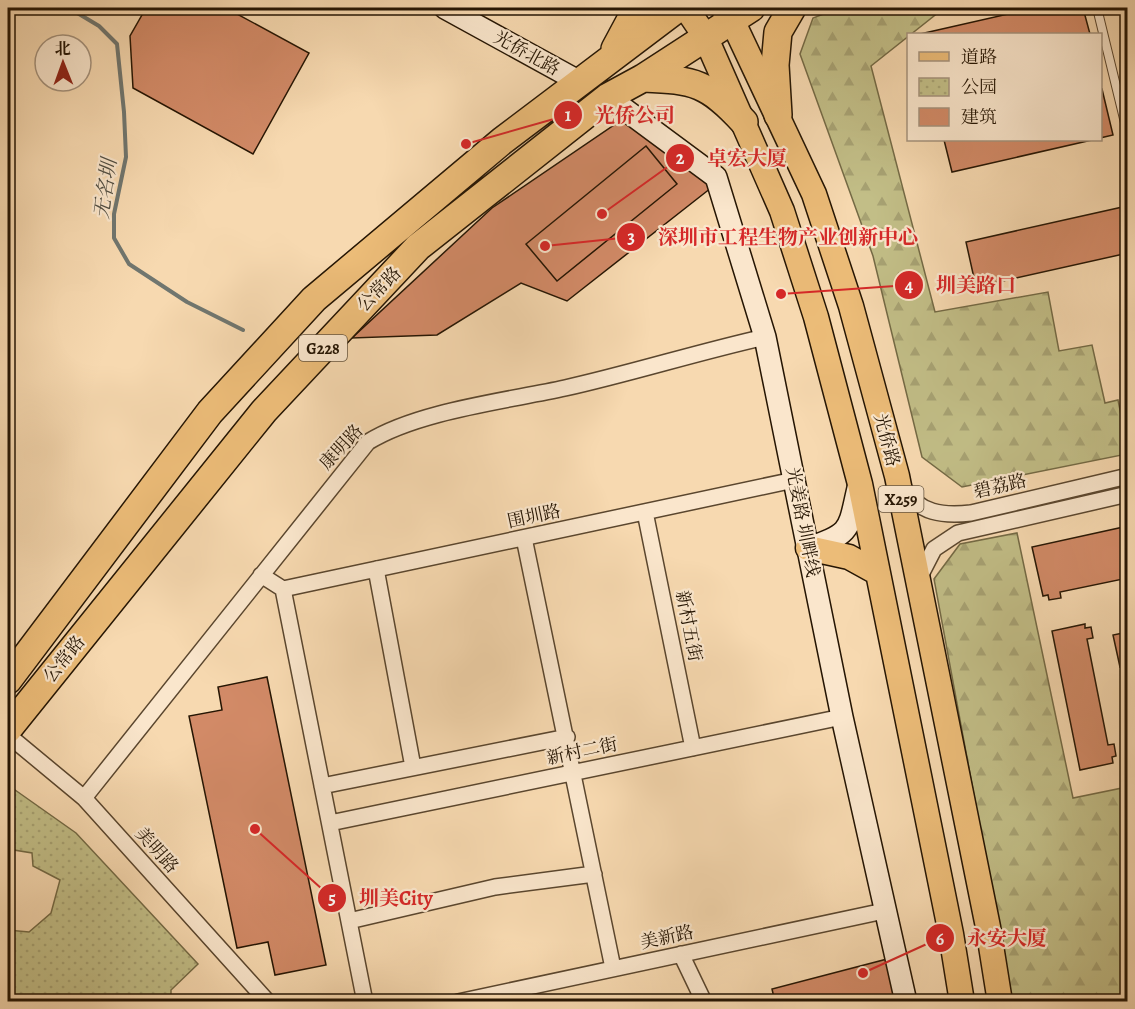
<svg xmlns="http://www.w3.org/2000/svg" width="1135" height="1009" font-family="Alegreya,'Noto Serif SC',serif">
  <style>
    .forest { fill: url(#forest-firs); stroke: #746a45; stroke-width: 1.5 }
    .park { fill: url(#park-dots); stroke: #746a45; stroke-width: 1.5 }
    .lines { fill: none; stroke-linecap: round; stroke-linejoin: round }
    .stream { stroke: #70766f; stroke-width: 4 }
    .building { fill: #d28a67; stroke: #251503; stroke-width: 1.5 }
    .lane-casing { stroke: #5a462e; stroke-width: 10 }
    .street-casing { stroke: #5a462e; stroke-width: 18 }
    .secondary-casing { stroke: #251503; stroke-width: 24 }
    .primary-casing { stroke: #251503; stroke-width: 27 }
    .highway-casing { stroke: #251503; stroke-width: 30 }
    .lane { stroke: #fae6cc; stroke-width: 8 }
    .street { stroke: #fae6cc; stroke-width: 15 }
    .secondary { stroke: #fae6cc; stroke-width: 21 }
    .primary { stroke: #ecbc78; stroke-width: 24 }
    .highway { stroke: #ecbc78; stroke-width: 27 }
    .labels { text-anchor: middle; stroke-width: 4.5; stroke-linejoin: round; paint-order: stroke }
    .shield { fill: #fae6cc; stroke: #65543f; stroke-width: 1.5 }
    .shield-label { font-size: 16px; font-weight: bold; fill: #251503 }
    .street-label { font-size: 18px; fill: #251503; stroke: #fae6cc }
    .water-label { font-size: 20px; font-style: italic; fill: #514e42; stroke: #fae6cc }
    .leader { fill: none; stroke: #d62828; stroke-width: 2 }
    .callout-dot { fill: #d62828; stroke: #fae6cc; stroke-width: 2 }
    .mark-label { font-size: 18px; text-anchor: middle; font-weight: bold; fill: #fff }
    .callout-label { font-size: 20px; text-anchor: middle; font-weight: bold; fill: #d62828; stroke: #fae6cc; stroke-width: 4.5; stroke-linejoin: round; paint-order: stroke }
  </style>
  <defs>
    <pattern id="forest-firs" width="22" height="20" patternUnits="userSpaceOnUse" patternTransform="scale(1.5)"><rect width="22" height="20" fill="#c2be87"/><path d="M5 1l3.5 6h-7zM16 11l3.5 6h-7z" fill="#a7a273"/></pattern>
    <pattern id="park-dots" width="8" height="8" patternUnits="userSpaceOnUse" patternTransform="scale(1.5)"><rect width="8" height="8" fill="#c2be87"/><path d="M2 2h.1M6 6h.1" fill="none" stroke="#a7a273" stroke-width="1.8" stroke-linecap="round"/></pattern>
  </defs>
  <rect width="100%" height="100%" fill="#f7d9b0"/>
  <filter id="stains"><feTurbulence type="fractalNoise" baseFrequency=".00333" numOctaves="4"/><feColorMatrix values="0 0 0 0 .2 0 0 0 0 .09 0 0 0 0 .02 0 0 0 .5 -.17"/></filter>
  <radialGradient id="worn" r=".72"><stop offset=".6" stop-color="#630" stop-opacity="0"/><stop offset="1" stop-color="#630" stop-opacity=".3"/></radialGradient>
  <path class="forest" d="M 839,8 L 944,8 L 871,66 L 935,312 L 1048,292 L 1059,351 L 1092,345 L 1105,403 L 1118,400 L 1121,415 L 1127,414 L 1127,454 L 962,487 L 922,457 L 873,256 L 800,54 L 813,18 Z
    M 1017,533 L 1073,798 L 1127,787 L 1127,1001 L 1012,1001 L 934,579 L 960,544 Z"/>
  <path class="park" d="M 8,785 L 76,833 L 198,964 L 171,990 L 171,1001 L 8,1001 L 8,930 L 29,932 L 51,913 L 60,880 L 33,866 L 32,853 L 8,849 Z"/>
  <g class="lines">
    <path class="stream" d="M 69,8 L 99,26 L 117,44 L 124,112 L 126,157 L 114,214 L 114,238 L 129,264 L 187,302 L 243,330"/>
  </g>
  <path class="building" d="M 146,8 L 226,8 L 309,53 L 253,154 L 133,88 L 130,36 Z
    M 1035,8 L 1083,8 L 1090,34 L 920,34 Z
    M 1102,89 L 1113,135 L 1100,138 L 1100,90 Z
    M 623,119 L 699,174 L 711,188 L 567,301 L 521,283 L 437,335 L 352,338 L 492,208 Z
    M 944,140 L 1092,140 L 952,172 Z
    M 646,146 L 677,184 L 557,281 L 526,244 Z
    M 1127,206 L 1128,253 L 976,287 L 966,242 Z
    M 1128,526 L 1128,578 L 1060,592 L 1061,598 L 1049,600 L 1048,595 L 1043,596 L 1032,547 Z
    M 1085,624 L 1085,628 L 1091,627 L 1093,638 L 1087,639 L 1108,745 L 1114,744 L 1116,756 L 1112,757 L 1113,763 L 1080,770 L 1052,631 Z
    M 1128,632 L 1128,672 L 1127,672 L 1125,666 L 1120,667 L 1113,635 Z
    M 267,677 L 326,965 L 275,975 L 268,942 L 237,948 L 189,716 L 222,710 L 218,687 Z
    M 891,958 L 900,993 L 868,1002 L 775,1002 L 772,989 Z"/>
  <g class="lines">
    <g class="lane-casing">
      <path id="lane" d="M 1097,8 L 1128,135"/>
    </g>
    <g class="street-casing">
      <path id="street" d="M 903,487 C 919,514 943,516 971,513 L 1128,476
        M 645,512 L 693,748
        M 524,538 L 613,968
        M 376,569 L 413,767
        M 261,575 L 283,589 L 365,1002
        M 918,580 L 934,549 L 958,533 L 1128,494
        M 283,589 L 794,480
        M 8,735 L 84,798 L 268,1002
        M 322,786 L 567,737
        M 84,798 L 368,442 C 418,411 506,401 565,388 C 632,373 698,352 765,337
        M 330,823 L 842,717
        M 349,921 L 495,887 L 594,874
        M 681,954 L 704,1002
        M 458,1002 L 884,911"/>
    </g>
    <g class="secondary-casing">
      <path id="secondary" d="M 445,8 L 578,81
        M 608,97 L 716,177 L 765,337 L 842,717 L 906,1002
        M 808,548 C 854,533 848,529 859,484"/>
    </g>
    <g class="primary-casing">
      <path id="primary" d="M 686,8 L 705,36 L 782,211 L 816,317 L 860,484 L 951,934 L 962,1002
        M 723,8 L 731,18 L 814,194 L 851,306 L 897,476 L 988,927 L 1000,1002
        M 808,548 L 849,557 L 878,573"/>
    </g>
    <g class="highway-casing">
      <path id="highway" d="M 615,49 L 637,8
        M 643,78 C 695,80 708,83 744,122
        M 778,115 L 775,65 L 778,32 L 792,8
        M 8,680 L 210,412 L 314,299 L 502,141 L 678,8
        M 8,729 L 264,411 L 418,247 L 608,97 L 643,78 L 751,8"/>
    </g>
    <use href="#lane" class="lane"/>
    <use href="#street" class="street"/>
    <use href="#secondary" class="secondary"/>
    <use href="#primary" class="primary"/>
    <use href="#highway" class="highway"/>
  </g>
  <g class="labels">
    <g class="shield">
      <rect x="299" y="335" width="48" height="26" rx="4.5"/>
      <rect x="878.5" y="486" width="45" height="26" rx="4.5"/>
    </g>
    <g class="shield-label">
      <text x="323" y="354">G228</text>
      <text x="901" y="505">X259</text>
    </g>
    <g class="street-label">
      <text transform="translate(527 53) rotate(29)" y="6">光侨北路</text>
      <text transform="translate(379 289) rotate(-46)" y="6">公常路</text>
      <text transform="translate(887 440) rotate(75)" y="6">光侨路</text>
      <text transform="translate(341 447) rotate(-47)" y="6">康明路</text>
      <text transform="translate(1000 486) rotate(-13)" y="6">碧荔路</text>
      <text transform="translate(534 516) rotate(-12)" y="6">围圳路</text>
      <text transform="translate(803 522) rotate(79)" y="6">光姜路 圳畔线</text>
      <text transform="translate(689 626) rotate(79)" y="6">新村五街</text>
      <text transform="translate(64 659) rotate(-51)" y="6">公常路</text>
      <text transform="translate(582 751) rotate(-12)" y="6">新村二街</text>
      <text transform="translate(157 850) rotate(48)" y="6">美明路</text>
      <text transform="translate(667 937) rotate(-12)" y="6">美新路</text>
    </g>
    <g class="water-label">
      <text transform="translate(105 189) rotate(-82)" y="7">无名圳</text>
    </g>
  </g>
  <path class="leader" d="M466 144L568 115M602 214L680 158M545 246L631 237M781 294L909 285M255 829L332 898M863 973L940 938"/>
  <g class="callout-dot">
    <circle cx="466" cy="144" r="6"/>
    <circle cx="602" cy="214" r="6"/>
    <circle cx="545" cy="246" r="6"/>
    <circle cx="781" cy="294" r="6"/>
    <circle cx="255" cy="829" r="6"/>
    <circle cx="863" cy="973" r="6"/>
    <circle cx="568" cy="115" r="15"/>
    <circle cx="680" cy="158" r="15"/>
    <circle cx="631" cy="237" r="15"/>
    <circle cx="909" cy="285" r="15"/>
    <circle cx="332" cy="898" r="15"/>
    <circle cx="940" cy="938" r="15"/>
  </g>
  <g class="mark-label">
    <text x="568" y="121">1</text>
    <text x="680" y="164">2</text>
    <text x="631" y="243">3</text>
    <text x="909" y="291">4</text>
    <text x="332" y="904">5</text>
    <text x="940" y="945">6</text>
  </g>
  <g class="callout-label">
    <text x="635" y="122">光侨公司</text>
    <text x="747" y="165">卓宏大厦</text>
    <text x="788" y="244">深圳市工程生物产业创新中心</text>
    <text x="976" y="292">圳美路口</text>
    <text x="396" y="905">圳美City</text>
    <text x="1007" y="945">永安大厦</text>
  </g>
  <rect width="1135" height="1009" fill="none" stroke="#f7d9b0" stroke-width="30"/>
  <rect x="9" y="9" width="1117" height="991" fill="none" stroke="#251503" stroke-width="3"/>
  <rect x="15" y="15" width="1105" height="979" fill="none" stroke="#251503" stroke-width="1.5"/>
  <rect x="907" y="33" width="195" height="108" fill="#fae6cc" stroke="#a5927c" stroke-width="1.5"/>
  <rect x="919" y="52" width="30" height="9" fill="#ecbc78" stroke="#a5927c" stroke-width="1.5"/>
  <text x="961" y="63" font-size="18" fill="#251503">道路</text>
  <rect x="919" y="78" width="30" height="18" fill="url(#park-dots)" stroke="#a5927c" stroke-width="1.5"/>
  <text x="961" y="93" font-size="18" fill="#251503">公园</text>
  <rect x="919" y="108" width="30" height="18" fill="#d28a67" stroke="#a5927c" stroke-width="1.5"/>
  <text x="961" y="123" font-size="18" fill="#251503">建筑</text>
  <g transform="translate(63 63) rotate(359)"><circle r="28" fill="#fae6cc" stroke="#a5927c" stroke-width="1.5"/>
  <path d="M0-4.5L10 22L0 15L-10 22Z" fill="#8f2418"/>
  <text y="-9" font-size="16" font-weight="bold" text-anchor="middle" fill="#251503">北</text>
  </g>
  <rect width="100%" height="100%" filter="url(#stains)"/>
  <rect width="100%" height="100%" fill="url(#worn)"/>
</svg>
